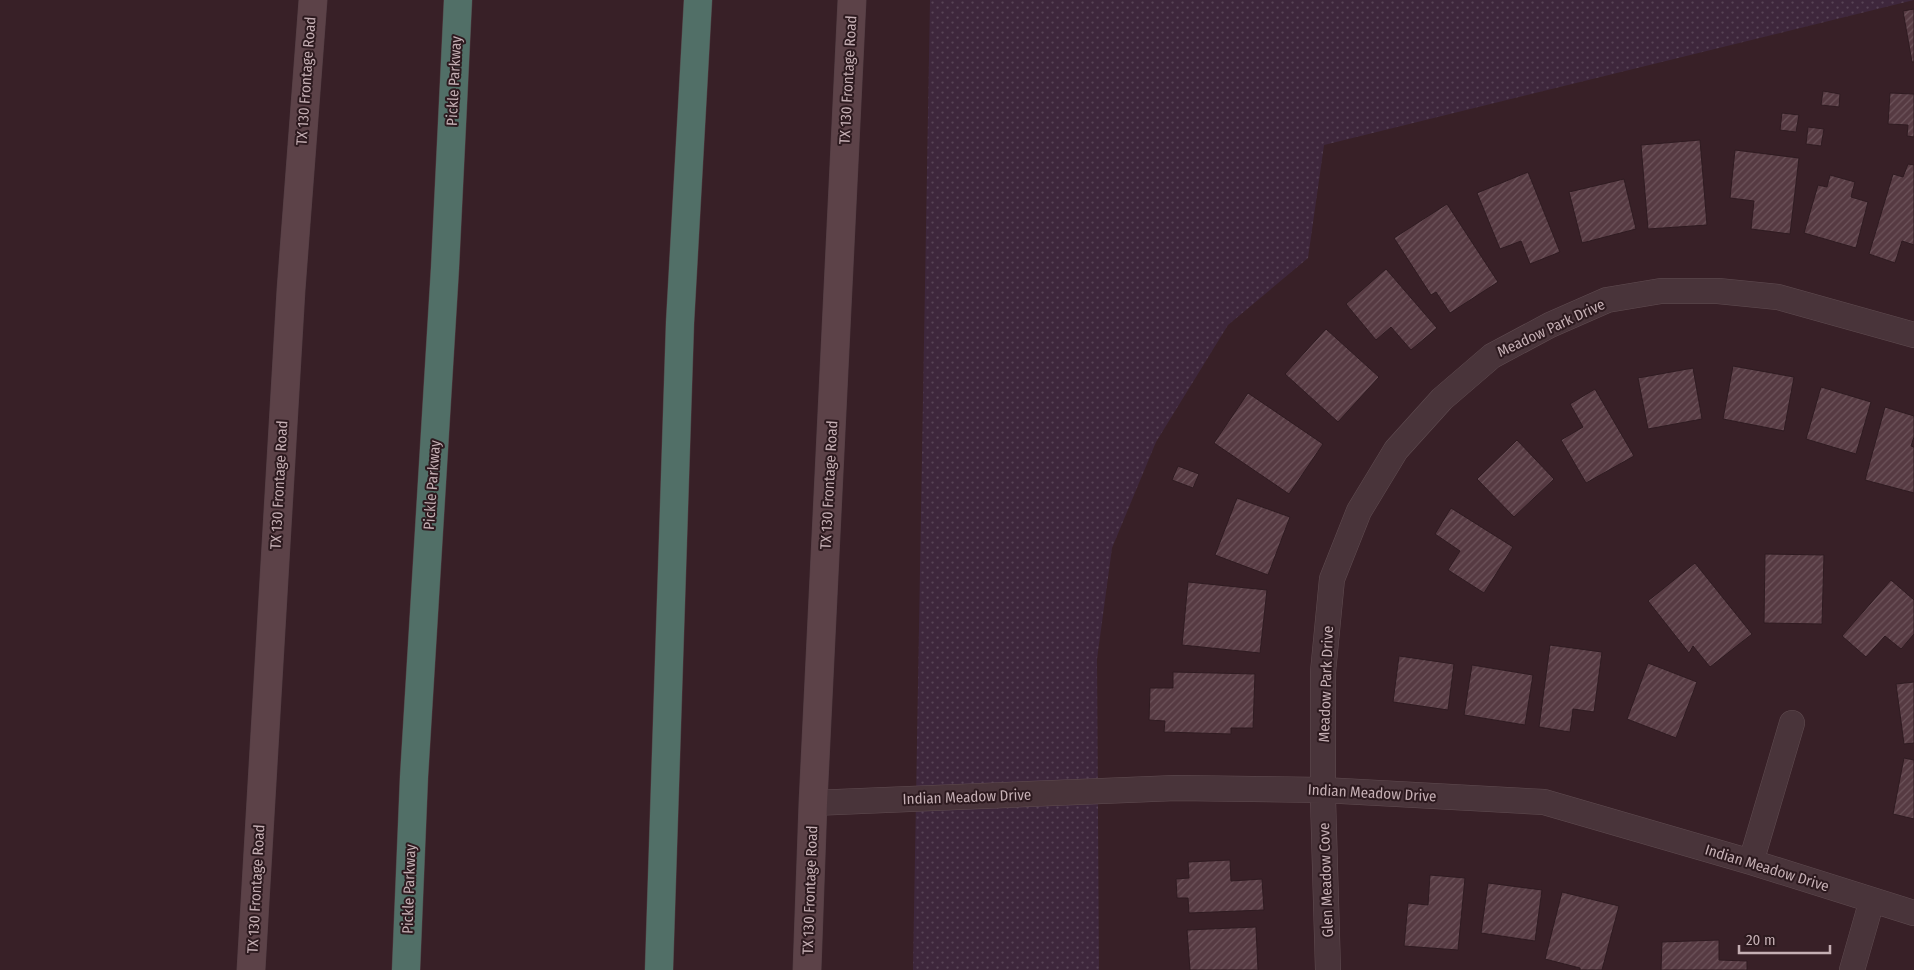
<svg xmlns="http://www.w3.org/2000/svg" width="1914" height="970" font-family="'Fira Sans Condensed',sans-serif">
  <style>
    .grass { fill: url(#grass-dots) }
    .building { fill: url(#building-hatch); stroke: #2f1b21 }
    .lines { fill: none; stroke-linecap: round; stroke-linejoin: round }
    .street-casing { stroke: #604c51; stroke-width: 26 }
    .secondary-casing { stroke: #523d43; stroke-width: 29 }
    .highway-casing { stroke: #503c41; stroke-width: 29 }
    .street { stroke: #49343a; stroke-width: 25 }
    .secondary { stroke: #5c4248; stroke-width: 28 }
    .highway { stroke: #516f67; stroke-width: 28 }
    .labels { text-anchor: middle; stroke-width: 4; stroke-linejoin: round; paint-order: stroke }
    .street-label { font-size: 15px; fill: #c5afb4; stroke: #2d1a1f }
  </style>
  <defs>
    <pattern id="grass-dots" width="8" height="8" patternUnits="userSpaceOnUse" patternTransform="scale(1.25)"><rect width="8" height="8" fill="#3e273c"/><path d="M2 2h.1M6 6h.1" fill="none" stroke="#584456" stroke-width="1.8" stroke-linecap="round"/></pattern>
    <pattern id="building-hatch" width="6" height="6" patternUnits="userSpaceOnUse" patternTransform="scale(1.25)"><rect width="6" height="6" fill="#563a42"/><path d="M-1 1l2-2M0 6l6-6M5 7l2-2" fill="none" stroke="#6d545b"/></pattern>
  </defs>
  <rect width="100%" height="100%" fill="#382027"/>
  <path class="grass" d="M 930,0 L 1914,0 L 1324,145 L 1308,258 L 1228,325 L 1156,442 L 1112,548 L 1097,659 L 1099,970 L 913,970 Z"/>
  <path class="building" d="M 1914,9 L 1914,62 L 1912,62 L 1903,11 Z
    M 1823,91 L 1840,94 L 1839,107 L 1821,105 Z
    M 1890,93 L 1914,94 L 1914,137 L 1907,136 L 1908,125 L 1888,124 Z
    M 1782,113 L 1799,115 L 1796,132 L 1780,130 Z
    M 1808,127 L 1824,129 L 1821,146 L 1806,144 Z
    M 1700,140 L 1707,225 L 1648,229 L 1641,145 Z
    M 1735,150 L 1799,158 L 1790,234 L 1751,229 L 1754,201 L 1730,198 Z
    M 1908,164 L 1914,165 L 1914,245 L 1902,241 L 1895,263 L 1869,254 L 1893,174 L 1903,177 Z
    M 1528,172 L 1560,252 L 1530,264 L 1521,241 L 1500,249 L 1477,193 Z
    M 1830,175 L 1855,182 L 1851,197 L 1868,202 L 1856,248 L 1804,233 L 1818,185 L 1827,187 Z
    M 1624,179 L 1636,229 L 1582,243 L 1569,192 Z
    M 1447,204 L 1498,282 L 1450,313 L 1436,292 L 1431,295 L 1394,238 Z
    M 1386,269 L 1437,328 L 1411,350 L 1391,327 L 1376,340 L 1346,304 Z
    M 1326,329 L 1379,377 L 1338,422 L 1285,374 Z
    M 1733,366 L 1794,377 L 1784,431 L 1723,419 Z
    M 1693,368 L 1702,419 L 1648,429 L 1638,378 Z
    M 1821,387 L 1871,402 L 1856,454 L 1806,439 Z
    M 1595,389 L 1634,456 L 1586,483 L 1561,440 L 1583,427 L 1570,404 Z
    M 1248,393 L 1323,444 L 1289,494 L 1214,443 Z
    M 1885,407 L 1914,416 L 1914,437 L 1911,446 L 1914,447 L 1914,493 L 1865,480 Z
    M 1517,440 L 1554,479 L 1514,517 L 1477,479 Z
    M 1178,466 L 1199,474 L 1193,488 L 1172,480 Z
    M 1237,498 L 1290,517 L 1268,575 L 1215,555 Z
    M 1451,508 L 1513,547 L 1484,593 L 1448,570 L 1460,551 L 1435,534 Z
    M 1765,554 L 1824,555 L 1822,624 L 1764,623 Z
    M 1695,563 L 1752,634 L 1710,667 L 1693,646 L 1689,653 L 1648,601 Z
    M 1891,580 L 1914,600 L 1914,634 L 1901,649 L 1885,636 L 1866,657 L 1842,636 Z
    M 1188,582 L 1267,590 L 1260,653 L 1182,645 Z
    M 1550,645 L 1602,652 L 1594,712 L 1573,709 L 1570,732 L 1539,727 Z
    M 1399,656 L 1454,664 L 1448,710 L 1393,702 Z
    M 1648,663 L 1697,682 L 1676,738 L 1627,719 Z
    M 1472,665 L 1533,675 L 1525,725 L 1464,715 Z
    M 1173,672 L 1255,674 L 1253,728 L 1231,728 L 1231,734 L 1164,732 L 1165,721 L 1149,720 L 1150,688 L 1173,688 Z
    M 1914,682 L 1914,743 L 1904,744 L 1896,684 Z
    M 1904,758 L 1914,760 L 1914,819 L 1893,814 Z
    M 1230,860 L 1231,881 L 1262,879 L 1264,910 L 1189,913 L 1188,898 L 1177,898 L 1176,879 L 1189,878 L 1188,862 Z
    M 1430,875 L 1465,878 L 1458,950 L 1404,946 L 1408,903 L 1428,905 Z
    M 1488,883 L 1542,890 L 1535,941 L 1481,933 Z
    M 1562,892 L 1619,906 L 1602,970 L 1580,970 L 1580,968 L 1545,959 Z
    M 1256,927 L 1258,970 L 1190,970 L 1187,930 Z
    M 1719,940 L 1719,960 L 1747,961 L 1747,970 L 1661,970 L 1662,942 Z"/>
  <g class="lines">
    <g class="street-casing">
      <path id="street" d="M 813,803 L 1176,788 L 1323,790 L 1544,802 L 1751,862 L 1914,913
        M 1751,862 L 1792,723
        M 1328,970 L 1323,799 L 1323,672 L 1332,579 L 1359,511 L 1396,450 L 1442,399 L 1492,356 L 1550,325 L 1607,300 L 1661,291 L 1718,291 L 1778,297 L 1914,335
        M 1852,970 L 1872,900"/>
    </g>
    <g class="secondary-casing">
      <path id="secondary" d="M 251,970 L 291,290 L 313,0
        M 807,970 L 813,803 L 852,0"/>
    </g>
    <g class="highway-casing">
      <path id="highway" d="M 406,970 L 414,777 L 445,268 L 458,0
        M 659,970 L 680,323 L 698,0"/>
    </g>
    <use href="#street" class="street"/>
    <use href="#secondary" class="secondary"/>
    <use href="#highway" class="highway"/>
  </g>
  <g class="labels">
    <g class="street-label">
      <text transform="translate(848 80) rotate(-87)" y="5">TX 130 Frontage Road</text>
      <text transform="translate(306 81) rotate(-86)" y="5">TX 130 Frontage Road</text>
      <text transform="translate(454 81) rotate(-87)" y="5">Pickle Parkway</text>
      <text transform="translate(1551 328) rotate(-25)" y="5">Meadow Park Drive</text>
      <text transform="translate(279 485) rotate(-87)" y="5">TX 130 Frontage Road</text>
      <text transform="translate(432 485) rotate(-86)" y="5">Pickle Parkway</text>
      <text transform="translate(829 485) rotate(-87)" y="5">TX 130 Frontage Road</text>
      <text transform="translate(1326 684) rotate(-88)" y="5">Meadow Park Drive</text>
      <text transform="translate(1372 793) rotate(3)" y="5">Indian Meadow Drive</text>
      <text transform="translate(967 797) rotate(-2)" y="5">Indian Meadow Drive</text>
      <text transform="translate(1767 868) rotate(17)" y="5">Indian Meadow Drive</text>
      <text transform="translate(1326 880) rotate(-92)" y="5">Glen Meadow Cove</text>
      <text transform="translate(256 889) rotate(-87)" y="5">TX 130 Frontage Road</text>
      <text transform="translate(409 889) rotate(-88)" y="5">Pickle Parkway</text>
      <text transform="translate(810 890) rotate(-88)" y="5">TX 130 Frontage Road</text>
    </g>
  </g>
  <path d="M1739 945v8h91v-8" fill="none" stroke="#c5afb4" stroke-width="2.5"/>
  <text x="1746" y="945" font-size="15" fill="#c5afb4" stroke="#2d1a1f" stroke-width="4" paint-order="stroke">20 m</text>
</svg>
